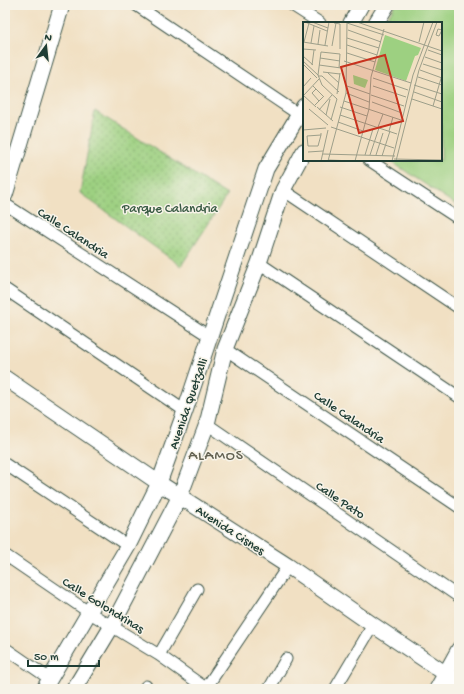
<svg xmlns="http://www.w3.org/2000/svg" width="464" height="694" font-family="'Gochi Hand',sans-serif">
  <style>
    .grass { fill: url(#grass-dots); stroke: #5e865a }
    .garden { fill: #9dd081; stroke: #5e865a }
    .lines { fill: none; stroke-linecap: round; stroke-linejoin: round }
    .street-casing { stroke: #3e5549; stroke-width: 13 }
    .secondary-casing { stroke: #3e5549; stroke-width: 17 }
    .primary-casing { stroke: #3e5549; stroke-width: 19 }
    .street { stroke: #fff; stroke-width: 11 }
    .secondary { stroke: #fff; stroke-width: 15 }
    .primary { stroke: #fff; stroke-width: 17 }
    .labels { text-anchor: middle; stroke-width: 3; stroke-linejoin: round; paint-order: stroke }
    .park-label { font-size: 13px; fill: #385a43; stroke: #f7f3e8 }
    .street-label { font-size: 13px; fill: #1f3d34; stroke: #f7f3e8 }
    .quarter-label { font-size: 15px; letter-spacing: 1px; fill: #636252; stroke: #f7f3e8 }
    .inset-road { fill: none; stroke: #9d9f8a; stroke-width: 1 }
    .view { fill: #c8321e; fill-opacity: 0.15; stroke: #c8321e; stroke-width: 2 }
    .inset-edge { fill: none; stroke: #1f3d34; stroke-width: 2 }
  </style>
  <defs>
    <pattern id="grass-dots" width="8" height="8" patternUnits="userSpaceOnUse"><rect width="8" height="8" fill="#9dd081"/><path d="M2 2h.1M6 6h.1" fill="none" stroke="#7faa6a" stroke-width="1.8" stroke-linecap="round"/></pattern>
  </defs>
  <rect width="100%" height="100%" fill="#f7f3e8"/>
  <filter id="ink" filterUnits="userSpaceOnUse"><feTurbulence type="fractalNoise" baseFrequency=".025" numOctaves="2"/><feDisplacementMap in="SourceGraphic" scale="8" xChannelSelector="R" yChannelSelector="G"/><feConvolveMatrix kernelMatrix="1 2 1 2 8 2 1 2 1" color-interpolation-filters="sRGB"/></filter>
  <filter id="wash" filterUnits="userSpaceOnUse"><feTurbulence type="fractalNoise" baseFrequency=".012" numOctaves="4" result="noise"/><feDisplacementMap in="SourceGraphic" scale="16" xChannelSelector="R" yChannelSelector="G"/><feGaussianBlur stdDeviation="0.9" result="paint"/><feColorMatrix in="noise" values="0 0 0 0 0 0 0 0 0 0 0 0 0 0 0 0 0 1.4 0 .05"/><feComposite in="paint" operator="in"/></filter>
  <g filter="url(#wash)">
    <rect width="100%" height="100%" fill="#f1e0c3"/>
    <path class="grass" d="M 95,111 L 227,195 L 181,266 L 80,193 Z"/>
    <path class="garden" d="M 395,5 L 459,5 L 459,207 L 389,160 L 441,160 L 441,23 L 384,23 Z"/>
  </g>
  <g filter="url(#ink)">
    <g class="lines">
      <g class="street-casing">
        <path id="street" d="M 136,5 L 304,118
          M 292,5 L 320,23
          M 369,160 L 459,219
          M 283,190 L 459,308
          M 5,204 L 209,336
          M 259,263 L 459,397
          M 5,289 L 185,411
          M 225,349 L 459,507
          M 207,424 L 459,597
          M 5,464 L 128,546
          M 5,555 L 90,613 L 159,655 L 207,689
          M 5,648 L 50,679
          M 159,655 L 197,589
          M 206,688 L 288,566
          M 144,689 L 146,686
          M 269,689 L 286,659
          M 335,689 L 373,625"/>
      </g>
      <g class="secondary-casing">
        <path id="secondary" d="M 351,23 L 361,5
          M 376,23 L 387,5
          M 5,195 L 62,5
          M 5,378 L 159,483 L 288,566 L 373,625 L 446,674 L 459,685
          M 44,689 L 128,546 L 159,483 L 185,411 L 266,169 L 304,106
          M 74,689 L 112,626 L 180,496 L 207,424 L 225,349 L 259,263 L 283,190 L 304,151
          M 437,689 L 459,649"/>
      </g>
      <g class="primary-casing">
        <path id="primary" d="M 453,689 L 459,678"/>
      </g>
      <use href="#street" class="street"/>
      <use href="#secondary" class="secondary"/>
      <use href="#primary" class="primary"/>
    </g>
  </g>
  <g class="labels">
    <g class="park-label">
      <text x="170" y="212">Parque Calandria</text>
    </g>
    <g class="street-label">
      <text transform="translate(74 232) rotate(33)" y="5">Calle Calandria</text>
      <text transform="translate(187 403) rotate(-71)" y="5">Avenida Quetzalli</text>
      <text transform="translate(350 416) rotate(34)" y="5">Calle Calandria</text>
      <text transform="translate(341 499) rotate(34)" y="5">Calle Pato</text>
      <text transform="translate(231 529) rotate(33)" y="5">Avenida Cisnes</text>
      <text transform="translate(104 604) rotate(32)" y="5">Calle Golondrinas</text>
    </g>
    <g class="quarter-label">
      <text x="216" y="459">ALAMOS</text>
    </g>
  </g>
  <g transform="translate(303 22)">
    <rect width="139" height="139" fill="#f1e0c3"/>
    <path d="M 50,53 L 65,58 L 62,66 L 51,62 Z" fill="#9dd081"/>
    <path d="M 82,13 L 118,26 L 115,33 L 112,34 L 103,59 L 72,48 Z" fill="#9dd081"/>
    <path class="inset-road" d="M 2,0 L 24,9M 9,0 L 25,6M 54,0 L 139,29M 31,1 L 37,2 L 37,27M 44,1 L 81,13M 135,7 L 139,8 L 136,14 L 133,13 ZM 45,8 L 78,20M 44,16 L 76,26M 0,20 L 25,24M 1,20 L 6,1M 116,20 L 121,0M 8,21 L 11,4M 15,22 L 17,8M 22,23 L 26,0M 44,23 L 74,33M 29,24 L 33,1M 0,27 L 13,28M 125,28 L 139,33M 44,31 L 72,40M 0,34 L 10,43M 122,35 L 139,41M 17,36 L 37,39M 0,39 L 15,53 L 19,63 L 34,77 L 28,98M 41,39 L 108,61M 0,42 L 14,56M 120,42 L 139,48M 9,43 L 11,28M 16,43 L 38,46M 36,46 L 37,32M 117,48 L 139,56M 20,50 L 37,52M 25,51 L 36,61M 15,53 L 18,30 L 37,32M 15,54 L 19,54 L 36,70M 115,55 L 139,63M 70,56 L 105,68M 111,63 L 139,72M 10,64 L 21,75M 44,64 L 67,72M 70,64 L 103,75M 0,65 L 8,56M 13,67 L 9,71 L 16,79M 111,70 L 139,80M 43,71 L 66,80M 34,72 L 37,51M 0,73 L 13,85M 1,73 L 16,57M 68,73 L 101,84M 109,77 L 139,87M 41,79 L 101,99M 69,80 L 99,91M 12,83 L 21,74M 130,84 L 139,53M 14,85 L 30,99M 37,85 L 64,94M 6,87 L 25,103M 16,88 L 29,73M 23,93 L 27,77M 37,93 L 94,112M 35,100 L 60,109M 28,105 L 91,126M 75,105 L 80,92M 0,108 L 23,106M 86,109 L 90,95M 18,113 L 4,114 L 5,124 L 15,124 L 18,113 L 18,111M 5,130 L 20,129M 20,132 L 92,134M 62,133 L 70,107M 67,133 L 76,106M 73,133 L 80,111M 79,134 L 87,109M 91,137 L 139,138M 25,138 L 52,139M 18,139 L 25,108M 25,139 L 43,71 L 44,1M 52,139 L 66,87 L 68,55 L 81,7M 89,139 L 110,53 L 130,0M 93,139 L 116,48 L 134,0"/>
    <path class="view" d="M 82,33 L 100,99 L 56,111 L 38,45 Z"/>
    <rect width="139" height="139" class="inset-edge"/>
  </g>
  <rect width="464" height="694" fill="none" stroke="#f7f3e8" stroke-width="20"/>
  <g transform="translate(46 46) rotate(15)" stroke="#f7f3e8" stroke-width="3" paint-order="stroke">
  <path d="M0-3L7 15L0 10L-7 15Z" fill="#1f3d34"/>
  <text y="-6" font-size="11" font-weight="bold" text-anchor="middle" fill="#1f3d34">N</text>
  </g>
  <path d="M28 660v6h71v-6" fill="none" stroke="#1f3d34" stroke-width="2"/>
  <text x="34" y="660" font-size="12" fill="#1f3d34" stroke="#f7f3e8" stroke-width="3" paint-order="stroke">50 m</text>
</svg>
